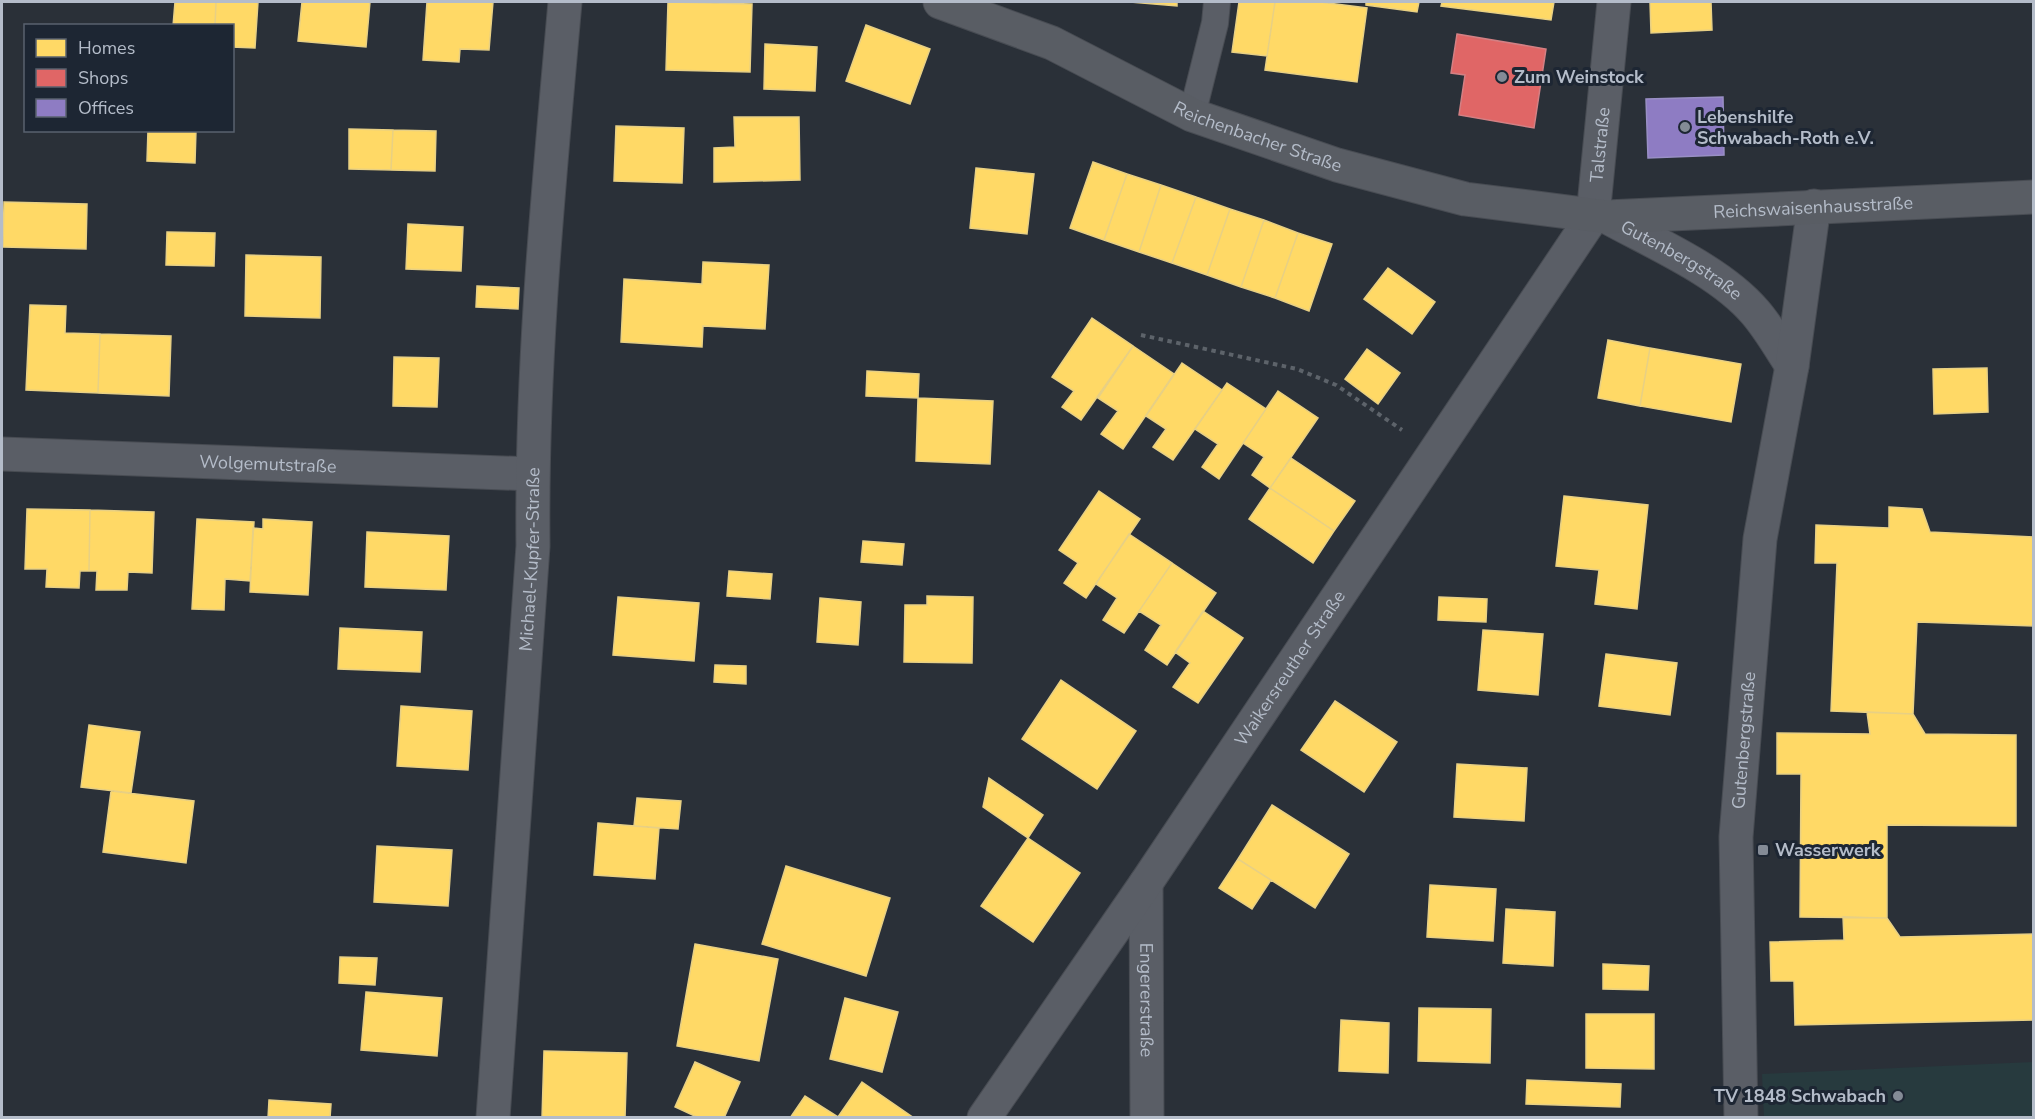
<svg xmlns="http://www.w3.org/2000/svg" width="2035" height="1119" font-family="'Nunito Sans',sans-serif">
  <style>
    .green { fill: #273a3e }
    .homes { fill: #ffd966; stroke: #e8d084; stroke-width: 1.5 }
    .shops { fill: #e06666; stroke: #d38084; stroke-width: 1.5 }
    .offices { fill: #8e7cc3; stroke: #998fc5; stroke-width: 1.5 }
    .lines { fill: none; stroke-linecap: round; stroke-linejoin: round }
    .service-casing { stroke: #484c53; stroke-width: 28 }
    .minor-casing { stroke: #484c53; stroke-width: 35 }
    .tertiary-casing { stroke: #484c53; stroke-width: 35 }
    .secondary-casing { stroke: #484c53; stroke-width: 35 }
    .path { stroke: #5d636a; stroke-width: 4; stroke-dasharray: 4.5 4.5; stroke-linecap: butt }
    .service { stroke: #5a5e66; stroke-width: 26 }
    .minor { stroke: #5a5e66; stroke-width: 33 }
    .tertiary { stroke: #5a5e66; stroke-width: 33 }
    .secondary { stroke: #595d64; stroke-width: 33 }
    .poi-dot { fill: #848b96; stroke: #1d2633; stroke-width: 2 }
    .labels { text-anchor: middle; stroke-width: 6; stroke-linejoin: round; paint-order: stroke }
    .poi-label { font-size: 18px; font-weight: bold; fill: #b4bcc9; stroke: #1d2633; text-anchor: start }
    .street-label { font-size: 18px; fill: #b4bcc9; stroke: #1d2633 }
  </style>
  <rect width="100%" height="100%" fill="#2a3038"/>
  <path class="green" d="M 2033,1062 L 2033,1117 L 1764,1117 L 1762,1074 Z"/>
  <path class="homes" d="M 175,2 L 216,2 L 215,26 L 173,26 Z
    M 216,2 L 258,2 L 255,48 L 232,47 L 232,26 L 215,26 Z
    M 302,2 L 370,2 L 366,47 L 298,41 Z
    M 427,2 L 493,2 L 489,50 L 460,49 L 459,62 L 423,60 Z
    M 668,2 L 752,4 L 750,72 L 666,70 Z
    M 1130,2 L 1177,2 L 1177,6 Z
    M 1239,2 L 1275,2 L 1267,56 L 1232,52 Z
    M 1275,2 L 1320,2 L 1367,8 L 1357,82 L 1265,70 Z
    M 1366,2 L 1419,2 L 1417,12 L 1366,5 Z
    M 1442,2 L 1554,2 L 1551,20 L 1441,6 Z
    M 1650,2 L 1711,2 L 1712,30 L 1651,33 Z
    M 866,25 L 930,49 L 910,104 L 846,81 Z
    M 765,44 L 817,47 L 815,91 L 764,89 Z
    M 734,117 L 799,117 L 800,180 L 714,182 L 714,148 L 735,147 Z
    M 616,126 L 684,128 L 682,183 L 614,181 Z
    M 349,129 L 393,130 L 391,170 L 349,169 Z
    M 148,130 L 196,130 L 195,163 L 147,161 Z
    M 393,130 L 436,131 L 435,171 L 391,170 Z
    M 1093,162 L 1127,174 L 1104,240 L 1070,228 Z
    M 976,168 L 1034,174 L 1027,234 L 970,228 Z
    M 1127,174 L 1161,185 L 1139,252 L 1104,240 Z
    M 1161,185 L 1196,197 L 1172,263 L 1139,252 Z
    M 1196,197 L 1230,209 L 1207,275 L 1172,263 Z
    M 4,202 L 87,204 L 86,249 L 3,247 Z
    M 1230,209 L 1264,220 L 1241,287 L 1207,275 Z
    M 1264,220 L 1298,233 L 1275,298 L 1241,287 Z
    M 408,224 L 463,227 L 461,271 L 406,269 Z
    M 167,232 L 215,233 L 214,266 L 166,265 Z
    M 1298,233 L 1332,244 L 1309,311 L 1275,298 Z
    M 246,255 L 321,257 L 320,318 L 245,316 Z
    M 703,262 L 769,265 L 765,329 L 703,326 L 702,347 L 621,342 L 624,279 L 702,284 Z
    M 1388,268 L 1435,302 L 1412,334 L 1364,299 Z
    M 477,286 L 519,288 L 518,309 L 476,307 Z
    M 30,305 L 66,306 L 65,333 L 100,334 L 98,393 L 26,390 Z
    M 1092,318 L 1133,346 L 1081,420 L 1062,407 L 1074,391 L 1052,377 Z
    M 100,334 L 171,336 L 169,396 L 98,393 Z
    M 1608,340 L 1650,348 L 1640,406 L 1598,398 Z
    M 1133,346 L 1174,374 L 1123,449 L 1101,434 L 1118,411 L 1098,398 Z
    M 1650,348 L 1741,364 L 1731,422 L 1640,406 Z
    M 1367,349 L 1400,373 L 1378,404 L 1345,379 Z
    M 394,357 L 439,358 L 437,407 L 393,406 Z
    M 1182,363 L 1222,390 L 1173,460 L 1153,447 L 1166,429 L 1146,416 Z
    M 1987,368 L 1988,412 L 1934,414 L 1933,369 Z
    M 867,371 L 919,374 L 918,398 L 866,396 Z
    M 1227,383 L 1266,409 L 1219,479 L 1202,467 L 1218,444 L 1195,429 Z
    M 1278,391 L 1318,418 L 1270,488 L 1252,475 L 1264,457 L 1243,443 Z
    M 918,398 L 993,401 L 990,464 L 916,461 Z
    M 1291,458 L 1355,501 L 1334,531 L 1270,488 Z
    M 1270,488 L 1334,531 L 1313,563 L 1249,519 Z
    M 1099,491 L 1140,519 L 1086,598 L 1064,583 L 1078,563 L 1059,550 Z
    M 1564,496 L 1648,505 L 1637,609 L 1595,604 L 1599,570 L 1556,566 Z
    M 1889,507 L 1922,509 L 1930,532 L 2034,537 L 2034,626 L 1917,622 L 1913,714 L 1831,711 L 1837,563 L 1815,563 L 1816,525 L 1889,528 Z
    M 27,509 L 90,510 L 89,571 L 80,571 L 79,588 L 46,587 L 47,569 L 25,569 Z
    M 90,510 L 154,512 L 152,573 L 128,572 L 127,590 L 96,590 L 97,571 L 89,571 Z
    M 197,519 L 254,522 L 250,581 L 225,579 L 224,610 L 192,609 Z
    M 263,519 L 312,522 L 308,595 L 250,592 L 253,528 L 263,529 Z
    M 367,532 L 449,536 L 446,590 L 365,587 Z
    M 1129,534 L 1172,563 L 1124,633 L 1103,620 L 1117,598 L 1096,584 Z
    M 863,541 L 904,544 L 902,565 L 861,562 Z
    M 1172,563 L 1216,593 L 1167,665 L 1145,650 L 1161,625 L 1139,611 Z
    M 729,571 L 772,574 L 770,599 L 727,596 Z
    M 927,596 L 973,597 L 972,663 L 904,662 L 905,605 L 927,605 Z
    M 618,597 L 699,603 L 694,661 L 613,655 Z
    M 1439,597 L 1487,599 L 1486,622 L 1438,620 Z
    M 820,598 L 861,602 L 858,645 L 817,642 Z
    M 1203,611 L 1243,638 L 1198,703 L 1173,687 L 1190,663 L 1175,652 Z
    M 340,628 L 422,632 L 420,672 L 338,669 Z
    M 1483,630 L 1543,634 L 1538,695 L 1478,690 Z
    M 1606,654 L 1677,663 L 1670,715 L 1599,706 Z
    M 715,665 L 746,666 L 746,684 L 714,682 Z
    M 1061,680 L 1136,731 L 1097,789 L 1022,739 Z
    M 1335,701 L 1397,742 L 1364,792 L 1301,750 Z
    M 401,706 L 472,711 L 468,770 L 397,766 Z
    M 1867,712 L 1913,714 L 1925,734 L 2016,735 L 2016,826 L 1887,825 L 1887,918 L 1800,917 L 1801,774 L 1777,774 L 1777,733 L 1870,734 Z
    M 89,725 L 140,732 L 131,793 L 81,787 Z
    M 1457,764 L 1527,768 L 1524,821 L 1454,817 Z
    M 989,778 L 1043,815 L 1028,838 L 983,807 Z
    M 111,791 L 194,801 L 186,863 L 103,852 Z
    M 637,798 L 681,801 L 678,829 L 634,826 Z
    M 1272,805 L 1349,854 L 1315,908 L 1238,859 Z
    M 598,823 L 659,828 L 655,879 L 594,875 Z
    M 1028,838 L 1080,873 L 1033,942 L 981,906 Z
    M 377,846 L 452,850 L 448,906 L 374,902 Z
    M 1238,859 L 1271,880 L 1252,909 L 1219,888 Z
    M 786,866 L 890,898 L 866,976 L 762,944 Z
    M 1430,885 L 1496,889 L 1493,941 L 1427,937 Z
    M 1506,909 L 1555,912 L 1553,966 L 1503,963 Z
    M 1843,917 L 1887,918 L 1900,937 L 2034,934 L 2034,1020 L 1795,1025 L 1794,981 L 1771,981 L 1770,942 L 1844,940 Z
    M 695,944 L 778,959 L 759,1061 L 677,1046 Z
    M 340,957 L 377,958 L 375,985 L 339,983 Z
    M 1603,964 L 1649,966 L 1648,990 L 1603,989 Z
    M 366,992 L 442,998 L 437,1056 L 361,1050 Z
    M 845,998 L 898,1012 L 882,1072 L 830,1059 Z
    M 1419,1008 L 1491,1009 L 1490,1063 L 1418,1061 Z
    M 1586,1014 L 1654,1014 L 1654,1069 L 1586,1068 Z
    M 1341,1020 L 1389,1023 L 1388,1073 L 1339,1071 Z
    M 544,1051 L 627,1053 L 625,1118 L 542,1118 Z
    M 695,1062 L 740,1082 L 724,1118 L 699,1118 L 675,1107 Z
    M 1527,1080 L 1621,1084 L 1620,1107 L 1526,1104 Z
    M 862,1082 L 914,1118 L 790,1118 L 805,1096 L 838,1117 Z
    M 269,1100 L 331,1104 L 330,1118 L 268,1118 Z"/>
  <path class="shops" d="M 1457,34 L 1546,49 L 1534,128 L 1459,115 L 1465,75 L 1451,73 Z"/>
  <path class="offices" d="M 1723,97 L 1724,155 L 1648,158 L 1646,99 Z"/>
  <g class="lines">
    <g class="service-casing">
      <path id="service" d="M 1192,115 L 1215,23 L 1217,2"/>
    </g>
    <g class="minor-casing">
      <g id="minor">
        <path id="s1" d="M 2,454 L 532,474"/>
        <path id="s2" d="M 1146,883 L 1147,1118"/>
        <path id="s3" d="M 493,1118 L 533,546 C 531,364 549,183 565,2"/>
        <path id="s4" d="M 984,1118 L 1146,883 L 1593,216 L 1614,2"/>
      </g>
    </g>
    <g class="tertiary-casing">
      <g id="tertiary">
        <path id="s5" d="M 1607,217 C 1654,243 1720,271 1755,312 C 1769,328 1780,348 1792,366"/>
        <path id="s6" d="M 1741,1118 L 1736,837 L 1760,539 L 1792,366 L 1814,206"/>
      </g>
    </g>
    <g class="secondary-casing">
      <g id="secondary">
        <path id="s7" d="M 940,2 L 1052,43 L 1192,115 L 1337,165 L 1465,199 L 1607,217 L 2034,197"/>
      </g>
    </g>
    <path class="path" d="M 1141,335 L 1297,369 L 1336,385 L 1402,430"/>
    <use href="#service" class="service"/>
    <use href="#minor" class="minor"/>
    <use href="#tertiary" class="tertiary"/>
    <use href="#secondary" class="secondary"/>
  </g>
  <g class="poi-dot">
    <circle cx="1502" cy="77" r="6"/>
    <circle cx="1685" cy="127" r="6"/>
    <rect x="1757" y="844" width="12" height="12" rx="3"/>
    <circle cx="1898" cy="1096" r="6"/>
  </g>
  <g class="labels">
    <g class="poi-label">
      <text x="1514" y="83">Zum Weinstock</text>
      <text x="1697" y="123">Lebenshilfe<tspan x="1697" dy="21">Schwabach-Roth e.V.</tspan></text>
      <text x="1775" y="856">Wasserwerk</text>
      <text x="1886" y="1102" text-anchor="end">TV 1848 Schwabach</text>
    </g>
    <g class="street-label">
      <text dy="6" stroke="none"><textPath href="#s7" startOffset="346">Reichenbacher Straße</textPath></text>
      <text dy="6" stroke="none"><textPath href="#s4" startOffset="1160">Talstraße</textPath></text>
      <text dy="6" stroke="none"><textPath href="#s7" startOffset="912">Reichswaisenhausstraße</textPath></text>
      <text dy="6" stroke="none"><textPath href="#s5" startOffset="86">Gutenbergstraße</textPath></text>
      <text dy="6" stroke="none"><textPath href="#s1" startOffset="266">Wolgemutstraße</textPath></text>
      <text dy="6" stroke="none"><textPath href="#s3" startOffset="560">Michael-Kupfer-Straße</textPath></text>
      <text dy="6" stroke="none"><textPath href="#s4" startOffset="544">Waikersreuther Straße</textPath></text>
      <text dy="6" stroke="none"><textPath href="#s6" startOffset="378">Gutenbergstraße</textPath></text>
      <text dy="6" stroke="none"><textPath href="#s2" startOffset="117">Engererstraße</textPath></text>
    </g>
  </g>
  <rect width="2035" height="1119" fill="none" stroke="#b4bcc9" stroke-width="6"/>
  <rect x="24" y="24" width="210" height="108" fill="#1d2633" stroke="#59626f" stroke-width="1.5"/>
  <rect x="36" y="39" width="30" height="18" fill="#ffd966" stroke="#59626f" stroke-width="1.5"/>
  <text x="78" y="54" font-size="18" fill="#b4bcc9">Homes</text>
  <rect x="36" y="69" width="30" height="18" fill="#e06666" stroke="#59626f" stroke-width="1.5"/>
  <text x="78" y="84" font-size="18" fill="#b4bcc9">Shops</text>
  <rect x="36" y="99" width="30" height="18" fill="#8e7cc3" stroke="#59626f" stroke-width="1.5"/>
  <text x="78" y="114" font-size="18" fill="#b4bcc9">Offices</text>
</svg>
